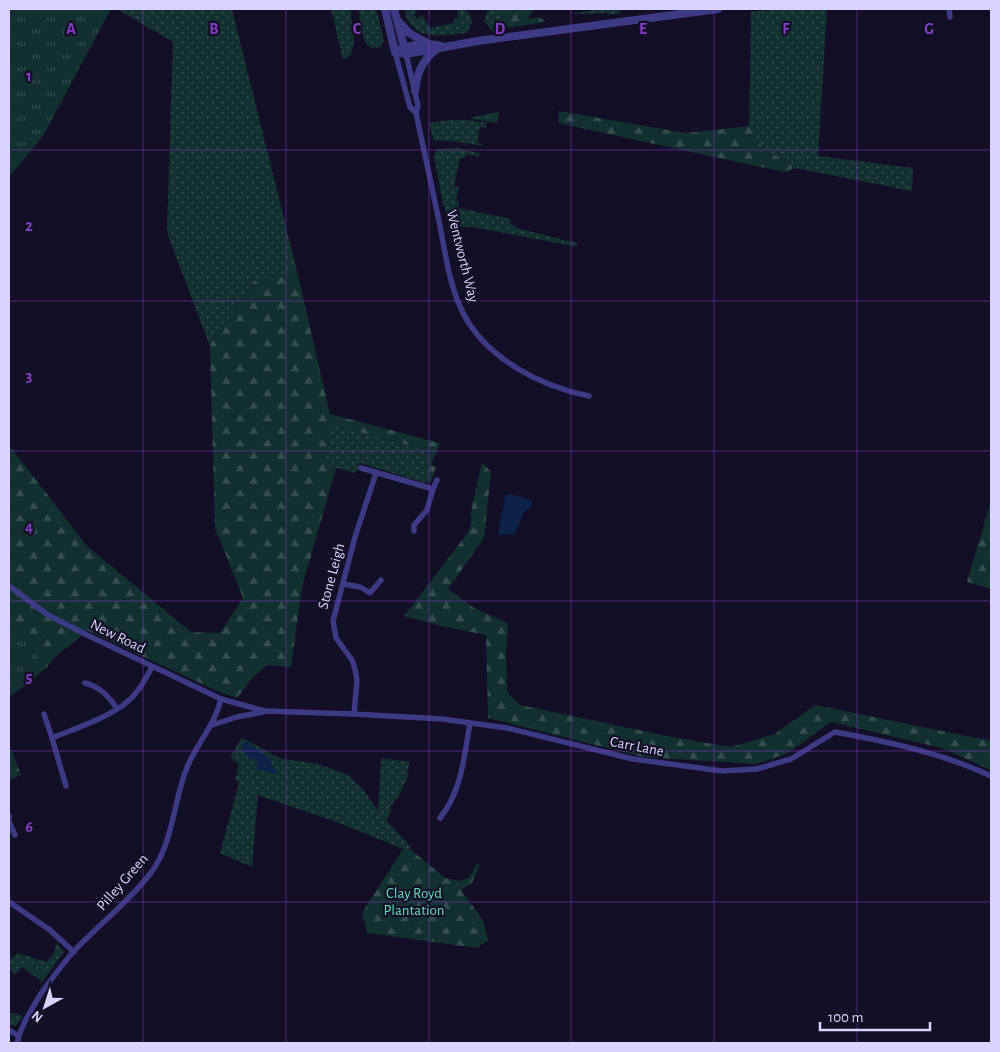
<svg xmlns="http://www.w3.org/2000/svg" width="1000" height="1052" font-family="'Alegreya Sans',sans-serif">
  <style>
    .grass { fill: url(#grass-dots) }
    .forest { fill: url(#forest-firs) }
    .park { fill: url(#park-tufts) }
    .water { fill: #0c2248 }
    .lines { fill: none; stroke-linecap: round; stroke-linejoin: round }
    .minor { stroke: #3d3a85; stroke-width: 5.5 }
    .tertiary { stroke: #3d3a85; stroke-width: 8 }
    .grid { fill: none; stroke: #843dc5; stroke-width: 1; stroke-opacity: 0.55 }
    .labels { text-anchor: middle; stroke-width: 4.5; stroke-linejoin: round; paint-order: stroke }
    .street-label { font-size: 15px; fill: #d9d4ff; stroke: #130f26 }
    .park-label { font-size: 15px; fill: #5fe0c0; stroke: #130f26 }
    .grid-label { font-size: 16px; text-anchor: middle; font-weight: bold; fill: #843dc5; stroke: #130f26; stroke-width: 4.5; stroke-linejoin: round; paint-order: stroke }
  </style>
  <defs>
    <pattern id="grass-dots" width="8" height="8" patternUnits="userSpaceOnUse" patternTransform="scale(1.25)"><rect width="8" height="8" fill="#12302f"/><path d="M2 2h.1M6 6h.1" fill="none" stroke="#344d4e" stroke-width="1.8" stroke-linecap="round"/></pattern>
    <pattern id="forest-firs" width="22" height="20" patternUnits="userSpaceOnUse" patternTransform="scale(1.25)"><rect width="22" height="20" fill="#12302f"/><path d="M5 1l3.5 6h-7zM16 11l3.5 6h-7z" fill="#344d4e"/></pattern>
    <pattern id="park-tufts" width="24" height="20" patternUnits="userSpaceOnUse" patternTransform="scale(1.25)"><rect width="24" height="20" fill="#12302f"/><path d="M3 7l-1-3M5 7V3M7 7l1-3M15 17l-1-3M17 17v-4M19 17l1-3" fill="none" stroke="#344d4e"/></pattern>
  </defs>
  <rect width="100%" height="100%" fill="#130f26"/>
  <path class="grass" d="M 117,9 L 232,9 L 297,271 L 254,281 L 210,346 L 167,233 L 173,42 Z
    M 331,9 L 350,9 L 351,12 C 351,28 361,53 343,60 Z
    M 359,9 L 376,9 L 384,40 L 380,47 L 373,48 L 366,44 L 360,25 Z
    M 404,9 L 417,9 L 418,10 L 414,14 L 417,19 L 422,15 L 430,28 L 454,23 L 454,19 L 459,18 L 457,9 C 468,9 470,13 472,22 L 467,33 C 440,36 412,42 404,9 Z
    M 488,9 L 499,9 L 499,28 L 503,28 L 501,32 L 496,33 L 491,30 L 484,21 Z
    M 602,9 L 622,9 L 619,13 L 609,15 L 608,13 L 571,14 Z
    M 778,9 L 827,10 L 818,156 L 913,168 L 912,191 L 795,168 L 762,147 L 749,126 L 751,12 Z
    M 499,112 L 497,123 L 468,118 Z
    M 450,120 L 465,120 L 487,123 L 486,128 L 480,127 L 477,142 L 482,144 L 481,146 C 465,142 450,140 434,141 L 429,123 Z
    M 458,148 L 478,153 L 480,155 L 479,157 L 466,154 L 465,158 L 460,158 L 454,186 L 459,188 L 456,200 L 459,202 L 458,208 L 511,219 L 510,224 L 516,226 L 516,228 L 577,243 L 577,247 L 473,227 L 458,227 L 450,224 L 443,204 L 434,156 L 437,149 Z
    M 333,425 L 430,451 L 424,467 L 428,479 L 433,478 C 430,483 427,483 422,482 L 360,463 L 356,473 L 336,468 L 325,457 Z
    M 241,738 L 245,739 L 279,758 L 318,764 L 349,775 L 365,792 L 378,811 L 381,758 L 410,762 L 407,771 L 409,773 L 400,794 L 390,807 L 391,811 L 386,820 L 411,847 L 408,851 L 339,823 L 258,795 L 252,867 L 220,853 L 239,783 L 235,780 L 239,764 L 230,758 Z
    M 56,943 L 63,950 L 63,953 L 48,974 L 22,967 L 15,975 L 9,968 L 9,960 L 18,953 L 47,962 L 54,953 Z
    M 16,1013 L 23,1016 L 16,1026 L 9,1025 L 9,1014 Z"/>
  <path class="forest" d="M 499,9 L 534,9 L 528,18 L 530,19 L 539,17 L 546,22 L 499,29 Z
    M 559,111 L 686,133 L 749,126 L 762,147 L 795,168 L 784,172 L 558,123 Z
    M 297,271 L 330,414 L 440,443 L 431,465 L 436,467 L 433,478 L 428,479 L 424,476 L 424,467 L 430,451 L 333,425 L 325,457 L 336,468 L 302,587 L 291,667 L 267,665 L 253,677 L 237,698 L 215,690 L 86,630 L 80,637 L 55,657 L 47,667 L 32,680 L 9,697 L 9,682 L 13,680 L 44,649 L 9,625 L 9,445 L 87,546 L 191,632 L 220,633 L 243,598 L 215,528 L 210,346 L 254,281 Z
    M 482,462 L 491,472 L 484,538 L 448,589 L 474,608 L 508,623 L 506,654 L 507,692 L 520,705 L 672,737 L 731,747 L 775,734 L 815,705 L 991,741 L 991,770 L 942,748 L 831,722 L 788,753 L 757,764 L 643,757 L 488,718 L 486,635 L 437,625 L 404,616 L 469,531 L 472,517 L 470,516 Z
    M 991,501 L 991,589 L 967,582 Z
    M 9,744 L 21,775 L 9,780 Z
    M 403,849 L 408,851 L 410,849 L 445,878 L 459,881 L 469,878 L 477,864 L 480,865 L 472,883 L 461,890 L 483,920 L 488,940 L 477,948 L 367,933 L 362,913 Z
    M 23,965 L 48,974 L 42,982 L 22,967 Z"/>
  <path class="park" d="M 9,9 L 111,9 L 43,136 L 9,177 Z
    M 9,625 L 44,649 L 13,680 L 9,682 Z"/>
  <path class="water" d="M 509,493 L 532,501 L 532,506 L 524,512 L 515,534 L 498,535 L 505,497 Z
    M 243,742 L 247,742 L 269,758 L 273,767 L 277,772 L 276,774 L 257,769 L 257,760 L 249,758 L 242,749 Z"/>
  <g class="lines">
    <path class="minor" d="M 949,9 L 950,17
      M 395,52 L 410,107 L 416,113
      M 406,54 L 418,106 L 416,113 C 424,149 431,185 439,221 C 445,251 449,285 463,313 C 487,359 540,386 589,396
      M 361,468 L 433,489 L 437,480
      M 414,531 L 414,525 L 427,510 L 433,489
      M 344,584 L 360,587 L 370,593 L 381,580
      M 9,586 L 48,615 L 87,635 L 221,699 L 265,711 L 354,714 L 442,719 L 507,728 L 633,759 L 722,771 L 757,769 L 791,759 L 835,732 C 889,742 942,753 991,776
      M 85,683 C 100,687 109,696 117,709
      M 44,714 L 52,738 C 74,729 110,717 127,702 C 138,693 145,680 152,667
      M 354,714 L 357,680 L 355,669 L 352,660 L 336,638 L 333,621 L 355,537 L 376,473
      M 212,725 L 237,717 L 263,712
      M 52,738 L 66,786
      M 9,816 L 9,824
      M 440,818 C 462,791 464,756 470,723
      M 10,824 L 15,835
      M 9,902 L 50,930 L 74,952
      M 9,1030 L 19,1036
      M 17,1043 C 21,1026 31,1010 40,995 C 51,980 62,964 75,950 C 100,924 128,902 150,874 C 173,844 173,804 186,770 C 196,743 214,728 221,699"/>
    <path class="tertiary" d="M 385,9 L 395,52
      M 394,9 L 405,50
      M 398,21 L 409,33 L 427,43
      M 395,52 L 406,54 L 478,41 L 718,9
      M 395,52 C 409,44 425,42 441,46
      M 415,91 C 417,73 422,60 437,49"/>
  </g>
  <path class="grid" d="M 143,9 L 143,1043M 286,9 L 286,1043M 429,9 L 429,1043M 571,9 L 571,1043M 714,9 L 714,1043M 857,9 L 857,1043M 9,150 L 991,150M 9,301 L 991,301M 9,451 L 991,451M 9,601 L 991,601M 9,751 L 991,751M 9,902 L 991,902"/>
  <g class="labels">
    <g class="street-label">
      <text transform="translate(463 256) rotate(76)" y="5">Wentworth Way</text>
      <text transform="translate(331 576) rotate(-75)" y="5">Stone Leigh</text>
      <text transform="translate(118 636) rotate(26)" y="5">New Road</text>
      <text transform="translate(637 746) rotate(11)" y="5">Carr Lane</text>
      <text transform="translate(122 882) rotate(-49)" y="5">Pilley Green</text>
    </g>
    <g class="park-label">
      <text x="414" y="898">Clay Royd<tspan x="414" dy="17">Plantation</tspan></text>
    </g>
  </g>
  <g class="grid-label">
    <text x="71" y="34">A</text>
    <text x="214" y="34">B</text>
    <text x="357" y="34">C</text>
    <text x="500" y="34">D</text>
    <text x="643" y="34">E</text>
    <text x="786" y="34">F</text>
    <text x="929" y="34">G</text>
    <text x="29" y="81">1</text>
    <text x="29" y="231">2</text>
    <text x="29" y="381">3</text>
    <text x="29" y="532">4</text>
    <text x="29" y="682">5</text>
    <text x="29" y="832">6</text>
  </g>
  <rect width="1000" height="1052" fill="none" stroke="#d9d4ff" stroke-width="20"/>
  <g transform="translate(45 1007) rotate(219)" stroke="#130f26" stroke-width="4" paint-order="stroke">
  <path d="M0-4L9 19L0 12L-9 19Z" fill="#d9d4ff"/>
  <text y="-8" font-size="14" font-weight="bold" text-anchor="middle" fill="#d9d4ff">N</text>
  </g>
  <path d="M820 1022v8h110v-8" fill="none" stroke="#d9d4ff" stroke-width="2.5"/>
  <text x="828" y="1022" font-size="15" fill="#d9d4ff" stroke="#130f26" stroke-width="4" paint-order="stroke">100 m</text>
</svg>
